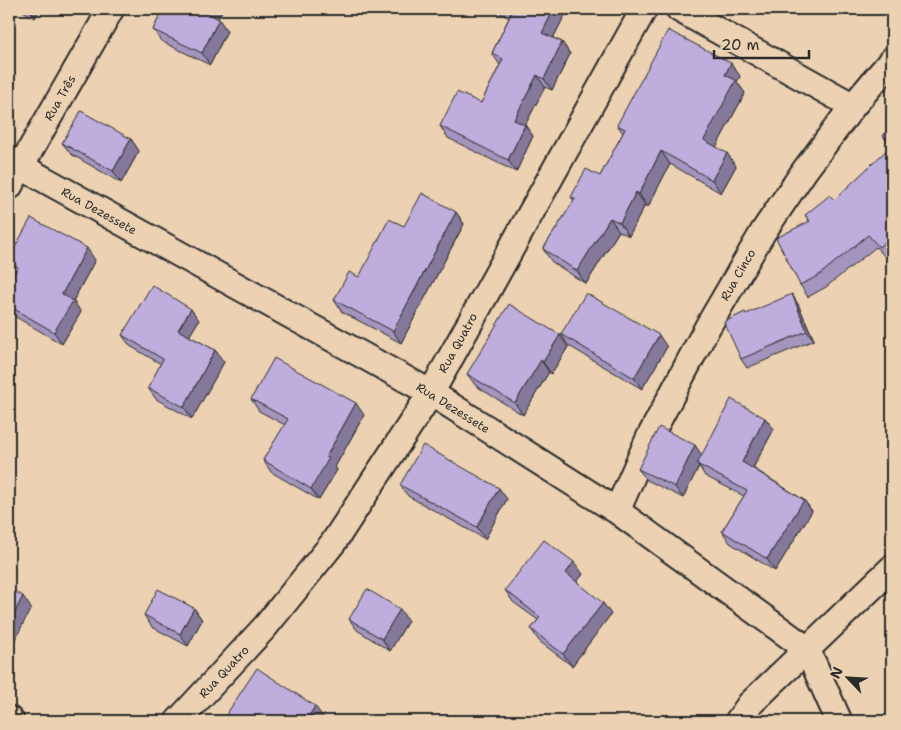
<svg xmlns="http://www.w3.org/2000/svg" width="901" height="730" font-family="'Shantell Sans',sans-serif">
  <style>
    .lines { fill: none; stroke-linecap: round; stroke-linejoin: round }
    .street-casing { stroke: #2b2b2b; stroke-width: 29 }
    .street { stroke: #ecd2b3; stroke-width: 25 }
    .wall { fill: #a395be; stroke: #2b2b2b }
    .shaded-wall { fill: #85799b; stroke: #2b2b2b }
    .building { fill: #beaddd; stroke: #2b2b2b }
    .labels { text-anchor: middle; stroke-width: 4; stroke-linejoin: round; paint-order: stroke }
    .street-label { font-size: 12px; fill: #2b2b2b; stroke: #ecd2b3 }
  </style>
  <rect width="100%" height="100%" fill="#ecd2b3"/>
  <filter id="ink" filterUnits="userSpaceOnUse"><feTurbulence type="fractalNoise" baseFrequency=".02" numOctaves="2"/><feDisplacementMap in="SourceGraphic" scale="10" xChannelSelector="R" yChannelSelector="G"/><feConvolveMatrix kernelMatrix="1 2 1 2 8 2 1 2 1" color-interpolation-filters="sRGB"/></filter>
  <g filter="url(#ink)">
    <g class="lines">
      <g class="street-casing">
        <path id="street" d="M 679,9 L 853,106
          M 9,160 L 431,393 L 617,511 L 807,649 L 839,721
          M 9,187 L 111,9
          M 617,511 L 649,438 L 707,328 L 763,232 L 805,170 L 853,106 L 892,60
          M 9,719 L 11,721
          M 178,721 L 265,627 L 333,543 L 431,393 L 644,9
          M 738,721 L 750,704 L 892,568"/>
      </g>
      <use href="#street" class="street"/>
    </g>
    <path class="wall" d="M 19,9 L 40,9 L 35,18 Z
      M 163,9 L 223,9 L 218,19 L 227,31 L 210,65 L 161,41 L 153,30 Z
      M 493,9 L 568,9 L 553,38 L 562,42 L 570,54 L 552,90 L 545,87 L 525,125 L 533,136 L 516,172 L 448,138 L 440,126 L 481,103 L 500,65 L 492,53 L 509,18 Z
      M 882,9 L 892,9 L 892,14 Z
      M 740,76 L 737,82 L 745,93 L 716,147 L 736,166 L 721,193 L 670,164 L 648,207 L 645,205 L 629,236 L 619,231 L 586,284 L 552,262 L 543,249 L 574,201 L 571,197 L 600,176 L 623,133 L 617,125 Z
      M 892,125 L 892,254 L 887,259 L 876,247 L 826,287 L 808,297 L 800,285 L 809,221 L 805,215 L 834,200 L 891,147 L 883,136 Z
      M 131,139 L 139,151 L 121,183 L 71,154 L 62,143 Z
      M 456,212 L 464,224 L 401,343 L 342,312 L 334,300 L 359,277 L 404,226 Z
      M 9,258 L 95,260 L 73,301 L 81,312 L 62,344 L 9,313 L 9,284 L 15,273 L 9,264 Z
      M 798,304 L 814,340 L 747,368 L 741,359 L 747,314 Z
      M 199,320 L 189,336 L 215,350 L 224,362 L 192,419 L 156,399 L 148,388 L 161,364 L 130,346 L 122,335 Z
      M 561,334 L 667,347 L 642,389 L 569,346 Z
      M 560,335 L 568,347 L 551,374 L 549,372 L 523,415 L 476,386 L 467,374 Z
      M 251,399 L 364,415 L 335,467 L 337,470 L 319,500 L 271,472 L 263,460 L 285,425 L 259,411 Z
      M 765,418 L 774,429 L 753,468 L 804,500 L 812,511 L 775,571 L 730,543 L 722,531 L 744,496 L 705,476 L 699,466 L 683,498 L 647,480 L 638,469 L 702,455 Z
      M 400,485 L 507,499 L 485,539 L 408,496 Z
      M 583,574 L 577,582 L 611,614 L 572,666 L 539,641 L 531,629 L 538,620 L 513,602 L 505,590 Z
      M 194,608 L 202,620 L 188,646 L 152,627 L 144,615 Z
      M 349,619 L 408,621 L 390,651 L 357,630 Z"/>
    <path class="shaded-wall" d="M 29,9 L 40,9 L 35,18 Z
      M 209,9 L 223,9 L 215,25 L 207,13 Z
      M 554,9 L 568,9 L 550,44 L 542,33 Z
      M 219,19 L 227,31 L 210,65 L 202,53 Z
      M 562,42 L 570,54 L 552,90 L 544,79 Z
      M 731,63 L 740,76 L 737,82 L 745,93 L 713,153 L 704,140 L 725,75 Z
      M 537,75 L 545,87 L 522,131 L 514,120 Z
      M 525,125 L 533,136 L 516,172 L 508,160 Z
      M 131,139 L 139,151 L 121,183 L 113,171 Z
      M 661,151 L 670,164 L 648,207 L 639,194 Z
      M 727,153 L 736,166 L 721,193 L 712,180 Z
      M 636,192 L 645,205 L 629,236 L 620,223 Z
      M 456,212 L 464,224 L 401,343 L 393,331 Z
      M 610,218 L 619,231 L 586,284 L 577,271 Z
      M 87,248 L 95,260 L 73,301 L 81,312 L 62,344 L 54,332 L 62,294 Z
      M 792,294 L 798,304 L 814,340 L 807,331 Z
      M 191,309 L 199,320 L 186,342 L 178,330 Z
      M 560,335 L 568,347 L 551,374 L 543,362 Z
      M 659,335 L 667,347 L 642,389 L 634,378 Z
      M 215,350 L 224,362 L 192,419 L 184,407 Z
      M 541,360 L 549,372 L 523,415 L 515,403 Z
      M 356,403 L 364,415 L 335,467 L 337,470 L 319,500 L 311,489 L 326,457 Z
      M 765,418 L 774,429 L 750,473 L 742,462 Z
      M 695,445 L 703,457 L 697,464 L 699,466 L 683,498 L 675,487 Z
      M 499,488 L 507,499 L 485,539 L 477,527 Z
      M 804,500 L 812,511 L 775,571 L 767,559 Z
      M 574,562 L 583,574 L 574,585 L 566,573 Z
      M 23,596 L 31,608 L 9,652 L 9,624 Z
      M 603,603 L 611,614 L 572,666 L 563,654 Z
      M 194,608 L 202,620 L 188,646 L 180,634 Z
      M 400,609 L 408,621 L 390,651 L 382,639 Z
      M 315,706 L 326,721 L 306,721 Z"/>
    <path class="building" d="M 163,9 L 209,9 L 207,13 L 219,19 L 202,53 L 153,30 Z
      M 506,9 L 554,9 L 542,33 L 562,42 L 544,79 L 537,75 L 514,120 L 525,125 L 508,160 L 440,126 L 457,92 L 481,103 L 503,59 L 492,53 L 512,12 Z
      M 668,30 L 731,63 L 725,75 L 736,80 L 704,140 L 727,153 L 712,180 L 661,151 L 639,194 L 636,192 L 620,223 L 610,218 L 577,271 L 543,249 L 575,199 L 571,197 L 586,169 L 600,176 L 625,129 L 617,125 Z
      M 81,111 L 131,139 L 113,171 L 62,143 Z
      M 892,125 L 892,144 L 883,136 Z
      M 892,145 L 892,235 L 879,247 L 868,235 L 818,276 L 800,285 L 776,238 L 810,221 L 805,215 L 830,195 L 834,200 Z
      M 422,193 L 456,212 L 393,331 L 334,300 L 349,272 L 359,277 L 389,219 L 404,226 Z
      M 31,218 L 87,248 L 62,294 L 73,301 L 54,332 L 9,306 L 9,284 L 18,267 L 9,262 L 9,258 Z
      M 152,285 L 191,309 L 178,330 L 215,350 L 184,407 L 148,388 L 163,359 L 122,335 Z
      M 586,293 L 659,335 L 634,378 L 561,334 Z
      M 792,294 L 807,331 L 741,359 L 724,322 L 745,312 L 746,314 Z
      M 509,304 L 560,335 L 543,362 L 541,360 L 515,403 L 467,374 Z
      M 274,358 L 356,403 L 326,457 L 329,458 L 311,489 L 263,460 L 288,419 L 251,399 Z
      M 731,399 L 765,418 L 742,462 L 804,500 L 767,559 L 722,531 L 747,491 L 697,464 Z
      M 659,427 L 695,445 L 675,487 L 638,469 Z
      M 423,445 L 499,488 L 477,527 L 400,485 Z
      M 544,540 L 574,562 L 566,573 L 603,603 L 563,654 L 531,629 L 540,617 L 505,590 Z
      M 9,589 L 23,596 L 9,624 Z
      M 158,589 L 194,608 L 180,634 L 144,615 Z
      M 367,589 L 400,609 L 382,639 L 349,619 Z
      M 257,668 L 315,706 L 306,721 L 222,721 Z"/>
  </g>
  <g class="labels">
    <g class="street-label">
      <text transform="translate(60 98) rotate(-60)" y="4">Rua Três</text>
      <text transform="translate(99 211) rotate(29)" y="4">Rua Dezessete</text>
      <text transform="translate(738 275) rotate(-60)" y="4">Rua Cinco</text>
      <text transform="translate(458 343) rotate(-61)" y="4">Rua Quatro</text>
      <text transform="translate(453 408) rotate(32)" y="4">Rua Dezessete</text>
      <text transform="translate(224 672) rotate(-47)" y="4">Rua Quatro</text>
    </g>
  </g>
  <rect width="901" height="730" fill="none" stroke="#ecd2b3" stroke-width="30"/>
  <rect x="15" y="15" width="871" height="700" fill="none" stroke="#2b2b2b" stroke-width="2" filter="url(#ink)"/>
  <g transform="translate(848 678) rotate(295)" stroke="#ecd2b3" stroke-width="4" paint-order="stroke">
  <path d="M0-4L9 19L0 12L-9 19Z" fill="#2b2b2b"/>
  <text y="-8" font-size="14" font-weight="bold" text-anchor="middle" fill="#2b2b2b">N</text>
  </g>
  <path d="M714 50v8h95v-8" fill="none" stroke="#2b2b2b" stroke-width="2.5"/>
  <text x="721" y="50" font-size="15" fill="#2b2b2b" stroke="#ecd2b3" stroke-width="4" paint-order="stroke">20 m</text>
</svg>
